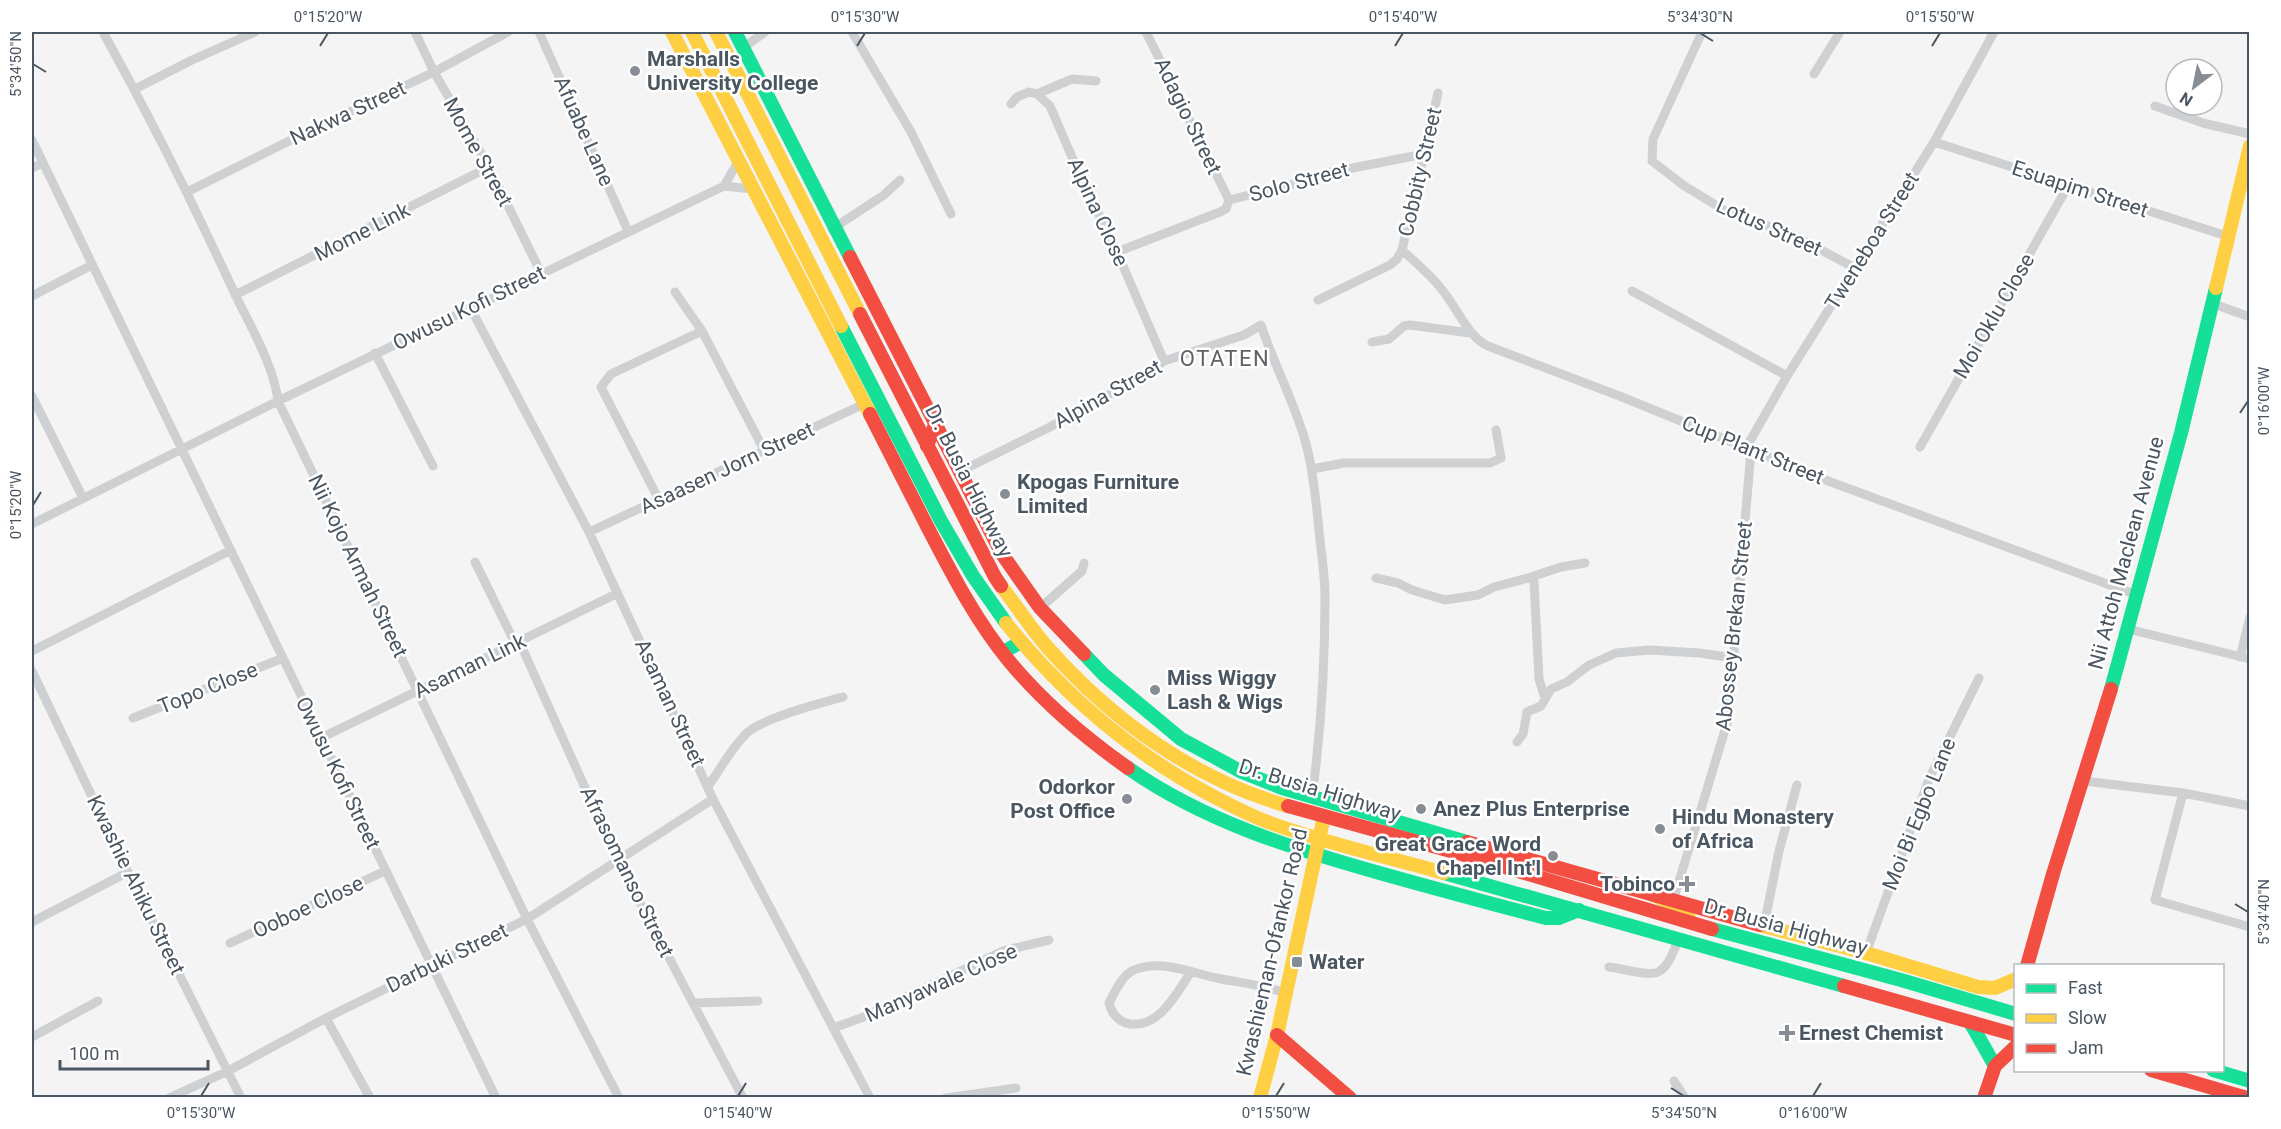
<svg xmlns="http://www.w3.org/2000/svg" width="2281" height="1129" font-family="Roboto,sans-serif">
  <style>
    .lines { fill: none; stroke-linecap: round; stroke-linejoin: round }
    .street { stroke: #ced0d2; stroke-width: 9 }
    .fast { stroke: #16e098; stroke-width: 14 }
    .slow { stroke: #ffcf43; stroke-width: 14 }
    .jam { stroke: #f24e42; stroke-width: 14 }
    .ticks { fill: none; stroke: #4a5661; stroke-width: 2 }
    .poi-dot { fill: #868d94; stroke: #fff; stroke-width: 2 }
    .labels { text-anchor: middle; stroke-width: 5; stroke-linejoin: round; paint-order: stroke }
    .poi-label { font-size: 21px; font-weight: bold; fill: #4a5661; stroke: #fff; text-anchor: start }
    .street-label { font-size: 21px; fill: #4a5661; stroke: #fff }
    .neighbourhood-label { font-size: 22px; letter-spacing: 1.5px; fill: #5f6368; stroke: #fff }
    .neatline { fill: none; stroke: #4a5661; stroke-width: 2 }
    .ticks-label { font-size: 15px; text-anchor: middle; fill: #4a5661 }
  </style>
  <rect width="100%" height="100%" fill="#f4f4f4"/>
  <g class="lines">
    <path class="street" d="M 103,32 C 150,117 193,203 234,292 C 249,324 274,365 278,401 L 527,919 L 619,1098
      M 415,32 L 434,72 L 489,167 L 541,273
      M 539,32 L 628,231
      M 852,32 L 911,132 L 951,214
      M 1146,32 L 1229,200
      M 1702,32 L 1653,139 L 1652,161 L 1683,185 L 1727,212 L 1791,234 L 1855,268
      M 743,48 L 765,32
      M 1814,74 L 1840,32
      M 135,89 L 192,60 L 255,32
      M 1037,94 L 1072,79 L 1096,81
      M 1011,104 L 1017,97 L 1029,92 L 1037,94 L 1050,106 L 1081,178 L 1117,252 L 1164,361
      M 2155,106 L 2203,123 L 2250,134
      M 32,140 L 496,1098
      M 1934,142 L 2227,236
      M 32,168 L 43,163
      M 724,186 L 739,160
      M 187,192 L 307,132 L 434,72 L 508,32
      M 1229,200 L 1290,185 L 1327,173 L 1424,154
      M 832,229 L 884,195 L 900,180
      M 1402,250 C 1416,263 1431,275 1443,291 C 1457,308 1468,337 1488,346 L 1622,397 L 1820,478 L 2137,595
      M 1117,252 L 1220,212 L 1226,209 L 1229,200
      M 1632,291 L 1787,376
      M 675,292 L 702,331 L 764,450
      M 235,295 L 489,167
      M 32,296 L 92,265
      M 1318,300 L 1390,265 L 1397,259 L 1402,250 L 1438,93
      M 2211,303 L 2250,317
      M 470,307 L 589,532 L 713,799 L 870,1098
      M 1372,342 L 1389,339 L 1404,326 L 1410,325 L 1470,333
      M 375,353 L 433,466
      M 32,396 L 83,498
      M 1920,447 L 2068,186
      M 1746,448 L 1787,376 L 1934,142 L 1994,32
      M 1312,469 L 1344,463 L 1490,463 L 1501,458 L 1496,430
      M 959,472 L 1050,427 L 1150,372 L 1164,361 L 1244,335 L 1261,325 C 1274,365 1295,403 1306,444 C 1313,469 1315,494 1318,520 C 1320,546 1325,572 1325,597 C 1325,664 1321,731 1312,797
      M 659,500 L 601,387 L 611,374 L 702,331
      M 32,524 L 278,401 L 724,186 L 753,189
      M 589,532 L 864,404
      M 475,562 L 516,645
      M 1376,578 L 1398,583 L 1412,590 L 1445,600 L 1478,595 L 1494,587 L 1528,578 L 1532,579 L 1534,582 L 1539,679 L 1545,698
      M 1528,578 L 1561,567 L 1585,563
      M 1040,608 L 1082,571 L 1084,563
      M 2128,629 L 2250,659
      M 520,643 L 617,859 L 743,1098
      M 32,651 L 231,550
      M 2240,657 L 2250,617
      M 32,671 L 128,872 L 241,1098
      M 133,718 L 283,658
      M 321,738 L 618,593
      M 1517,742 L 1523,734 L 1527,712 L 1541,706 L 1551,689 L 1567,682 L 1589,665 L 1616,653 L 1649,650 L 1699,653 L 1734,658
      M 2084,781 L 2183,793 L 2250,806
      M 709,785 C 721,768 732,747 747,733 C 763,718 821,703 843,697
      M 2183,793 L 2155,900 L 2250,927
      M 1673,901 L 1728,720 L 1751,451
      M 32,922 L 128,872
      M 1764,926 L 1779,851 L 1797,785
      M 230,943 L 385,871
      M 1866,953 L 1929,779 L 1979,678
      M 1609,967 C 1620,968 1650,977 1658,972 C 1669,967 1674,949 1679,939
      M 1191,972 C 1177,992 1160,1028 1130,1024 C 1118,1022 1112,1014 1109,1003 C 1115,992 1122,975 1134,970 C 1161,958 1194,974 1221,979 C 1243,983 1264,985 1285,993
      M 693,1003 L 758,1001
      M 326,1018 L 370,1098
      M 833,1028 L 861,1018 L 1003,951 L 1049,940
      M 32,1037 L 98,1001
      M 1674,1081 L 1685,1098
      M 169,1098 L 228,1071 L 326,1018 L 527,919 L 713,799
      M 946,1098 L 1016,1088"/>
    <path class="fast" d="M 735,32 L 850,257
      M 841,326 L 941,521 L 973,576 L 1006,623
      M 1003,652 L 1021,642
      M 1084,654 L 1104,675 L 1181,739 L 1242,772 L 1282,788 L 1467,842
      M 2111,689 L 2181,433 L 2216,288
      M 1128,768 C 1205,822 1294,849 1383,874 C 1437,889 1492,904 1546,918 L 1559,918 L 1579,910
      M 1444,873 L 1844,986
      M 1712,929 L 1901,980 L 2016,1014
      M 1970,1022 L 1995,1066
      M 2213,1070 L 2250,1081"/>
    <path class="slow" d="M 672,32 L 870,414
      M 692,32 L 841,326
      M 716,32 L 860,314
      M 2216,288 L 2250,146
      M 1001,586 C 1017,606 1031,629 1048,648 C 1112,720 1195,780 1288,806
      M 1006,623 C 1062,693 1128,750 1207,793 C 1228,804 1250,816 1273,824 C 1329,844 1387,857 1444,873
      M 1649,893 L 1666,901 L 1689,918
      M 1760,925 L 1866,953 L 1978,987 L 1995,988 L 2016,979
      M 1260,1098 L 1277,1035 L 1324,816"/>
    <path class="jam" d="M 850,257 L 1002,554 L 1040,608 L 1084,654
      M 860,314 L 995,577 L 1001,586
      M 870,414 C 889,452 909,490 928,528 C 952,574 976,621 1009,661 C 1043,702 1084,737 1128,768
      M 927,446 L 936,422
      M 1288,806 L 1458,853 L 1712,929
      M 1467,842 L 1760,925
      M 2027,966 L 2053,874 L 2111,689
      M 1844,986 L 2016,1035
      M 1277,1035 L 1350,1098
      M 2151,1070 L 2247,1098
      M 1984,1098 L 1995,1066 L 2016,1046"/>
  </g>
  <path class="ticks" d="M 1700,33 L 1713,41M 320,46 L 328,33M 857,46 L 865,33M 1395,46 L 1403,33M 1932,46 L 1940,33M 33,64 L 46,72M 2240,413 L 2248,401M 33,505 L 41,492M 2235,904 L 2248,912M 1671,1088 L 1684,1096M 201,1096 L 209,1083M 738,1096 L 746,1083M 1276,1096 L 1284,1083M 1813,1096 L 1821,1083"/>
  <g class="poi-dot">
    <circle cx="635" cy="71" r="6"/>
    <circle cx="1005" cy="494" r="6"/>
    <circle cx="1155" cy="690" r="6"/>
    <circle cx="1127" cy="799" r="6"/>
    <circle cx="1421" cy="809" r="6"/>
    <circle cx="1660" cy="829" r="6"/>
    <circle cx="1553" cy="856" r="6"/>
    <path d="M1684 875h6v6h6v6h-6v6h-6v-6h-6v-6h6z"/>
    <rect x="1291" y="956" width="12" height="12" rx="3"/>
    <path d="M1784 1024h6v6h6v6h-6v6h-6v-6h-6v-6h6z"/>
  </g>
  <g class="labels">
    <g class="poi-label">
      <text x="647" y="66">Marshalls<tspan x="647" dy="24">University College</tspan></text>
      <text x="1017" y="489">Kpogas Furniture<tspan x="1017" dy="24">Limited</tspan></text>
      <text x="1167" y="685">Miss Wiggy<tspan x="1167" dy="24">Lash &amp; Wigs</tspan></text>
      <text x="1115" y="794" text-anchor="end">Odorkor<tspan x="1115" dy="24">Post Office</tspan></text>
      <text x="1433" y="816">Anez Plus Enterprise</text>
      <text x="1672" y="824">Hindu Monastery<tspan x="1672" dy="24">of Africa</tspan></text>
      <text x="1541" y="851" text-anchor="end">Great Grace Word<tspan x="1541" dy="24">Chapel Int'l</tspan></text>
      <text x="1675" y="891" text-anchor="end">Tobinco</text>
      <text x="1309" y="969">Water</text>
      <text x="1799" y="1040">Ernest Chemist</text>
    </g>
    <g class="street-label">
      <text transform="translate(348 113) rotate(-25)" y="7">Nakwa Street</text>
      <text transform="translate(1188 116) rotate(64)" y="7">Adagio Street</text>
      <text transform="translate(584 131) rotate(66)" y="7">Afuabe Lane</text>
      <text transform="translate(478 152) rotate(61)" y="7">Mome Street</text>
      <text transform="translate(1420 172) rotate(-77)" y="7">Cobbity Street</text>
      <text transform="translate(1299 182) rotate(-15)" y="7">Solo Street</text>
      <text transform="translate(2080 189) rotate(18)" y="7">Esuapim Street</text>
      <text transform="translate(1098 212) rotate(65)" y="7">Alpina Close</text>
      <text transform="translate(1769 227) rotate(24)" y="7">Lotus Street</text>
      <text transform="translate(362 232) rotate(-27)" y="7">Mome Link</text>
      <text transform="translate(1872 241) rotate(-58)" y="7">Tweneboa Street</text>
      <text transform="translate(469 308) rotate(-26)" y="7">Owusu Kofi Street</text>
      <text transform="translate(1994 316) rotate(-60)" y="7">Moi Oklu Close</text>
      <text transform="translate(1108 394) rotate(-29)" y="7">Alpina Street</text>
      <text transform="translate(1753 450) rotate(22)" y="7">Cup Plant Street</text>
      <text transform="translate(727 468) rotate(-25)" y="7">Asaasen Jorn Street</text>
      <text transform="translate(969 481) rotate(63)" y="7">Dr. Busia Highway</text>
      <text transform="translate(2126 553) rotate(-75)" y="7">Nii Attoh Maclean Avenue</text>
      <text transform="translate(358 566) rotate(64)" y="7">Nii Kojo Armah Street</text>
      <text transform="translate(1734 626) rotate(-84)" y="7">Abossey Brekan Street</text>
      <text transform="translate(470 666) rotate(-26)" y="7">Asaman Link</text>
      <text transform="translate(208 688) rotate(-22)" y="7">Topo Close</text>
      <text transform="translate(670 703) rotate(65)" y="7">Asaman Street</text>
      <text transform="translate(338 773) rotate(64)" y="7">Owusu Kofi Street</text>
      <text transform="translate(1320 790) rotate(17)" y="7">Dr. Busia Highway</text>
      <text transform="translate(1919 814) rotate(-68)" y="7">Moi Bi Egbo Lane</text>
      <text transform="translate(627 872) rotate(64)" y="7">Afrasomanso Street</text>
      <text transform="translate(136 885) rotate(64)" y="7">Kwashie Ahiku Street</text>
      <text transform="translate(308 907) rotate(-25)" y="7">Ooboe Close</text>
      <text transform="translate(1786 927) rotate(15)" y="7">Dr. Busia Highway</text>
      <text transform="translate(1272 952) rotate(-77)" y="7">Kwashieman-Ofankor Road</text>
      <text transform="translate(447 958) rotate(-26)" y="7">Darbuki Street</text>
      <text transform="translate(941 983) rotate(-24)" y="7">Manyawale Close</text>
    </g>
    <g class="neighbourhood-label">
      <text x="1225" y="366">OTATEN</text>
    </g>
  </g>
  <rect width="2281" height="1129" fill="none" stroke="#ffffff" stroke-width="66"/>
  <rect x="2014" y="964" width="210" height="108" fill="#ffffff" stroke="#b7bbc0" stroke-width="1.5"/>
  <rect x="2026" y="984" width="30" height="9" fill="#16e098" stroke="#b7bbc0" stroke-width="1.5"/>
  <text x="2068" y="994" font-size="18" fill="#4a5661">Fast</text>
  <rect x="2026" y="1014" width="30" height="9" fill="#ffcf43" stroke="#b7bbc0" stroke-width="1.5"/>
  <text x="2068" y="1024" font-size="18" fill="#4a5661">Slow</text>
  <rect x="2026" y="1044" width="30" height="9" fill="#f24e42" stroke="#b7bbc0" stroke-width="1.5"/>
  <text x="2068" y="1054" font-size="18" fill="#4a5661">Jam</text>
  <g transform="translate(2194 87) rotate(212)"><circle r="28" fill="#ffffff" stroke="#b7bbc0" stroke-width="1.5"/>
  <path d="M0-4.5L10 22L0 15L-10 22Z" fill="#868d94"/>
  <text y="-9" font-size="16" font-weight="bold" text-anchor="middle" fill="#4a5661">N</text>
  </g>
  <path d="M60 1060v9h148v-9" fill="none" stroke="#4a5661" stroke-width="3"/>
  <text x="69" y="1060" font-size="18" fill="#4a5661" stroke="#ffffff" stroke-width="4.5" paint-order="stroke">100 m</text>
  <rect x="33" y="33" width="2215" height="1063" class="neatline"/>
  <g class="ticks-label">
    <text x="328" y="22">0°15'20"W</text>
    <text x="865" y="22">0°15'30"W</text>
    <text x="1403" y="22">0°15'40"W</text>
    <text x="1700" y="22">5°34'30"N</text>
    <text x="1940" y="22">0°15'50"W</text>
    <text transform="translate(16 64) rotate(-90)" y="5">5°34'50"N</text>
    <text transform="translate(2264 401) rotate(-90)" y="5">0°16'00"W</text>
    <text transform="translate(16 505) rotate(-90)" y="5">0°15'20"W</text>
    <text transform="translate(2264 912) rotate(-90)" y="5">5°34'40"N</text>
    <text x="201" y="1118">0°15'30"W</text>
    <text x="738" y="1118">0°15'40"W</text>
    <text x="1276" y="1118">0°15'50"W</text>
    <text x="1684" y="1118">5°34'50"N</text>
    <text x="1813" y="1118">0°16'00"W</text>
  </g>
</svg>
